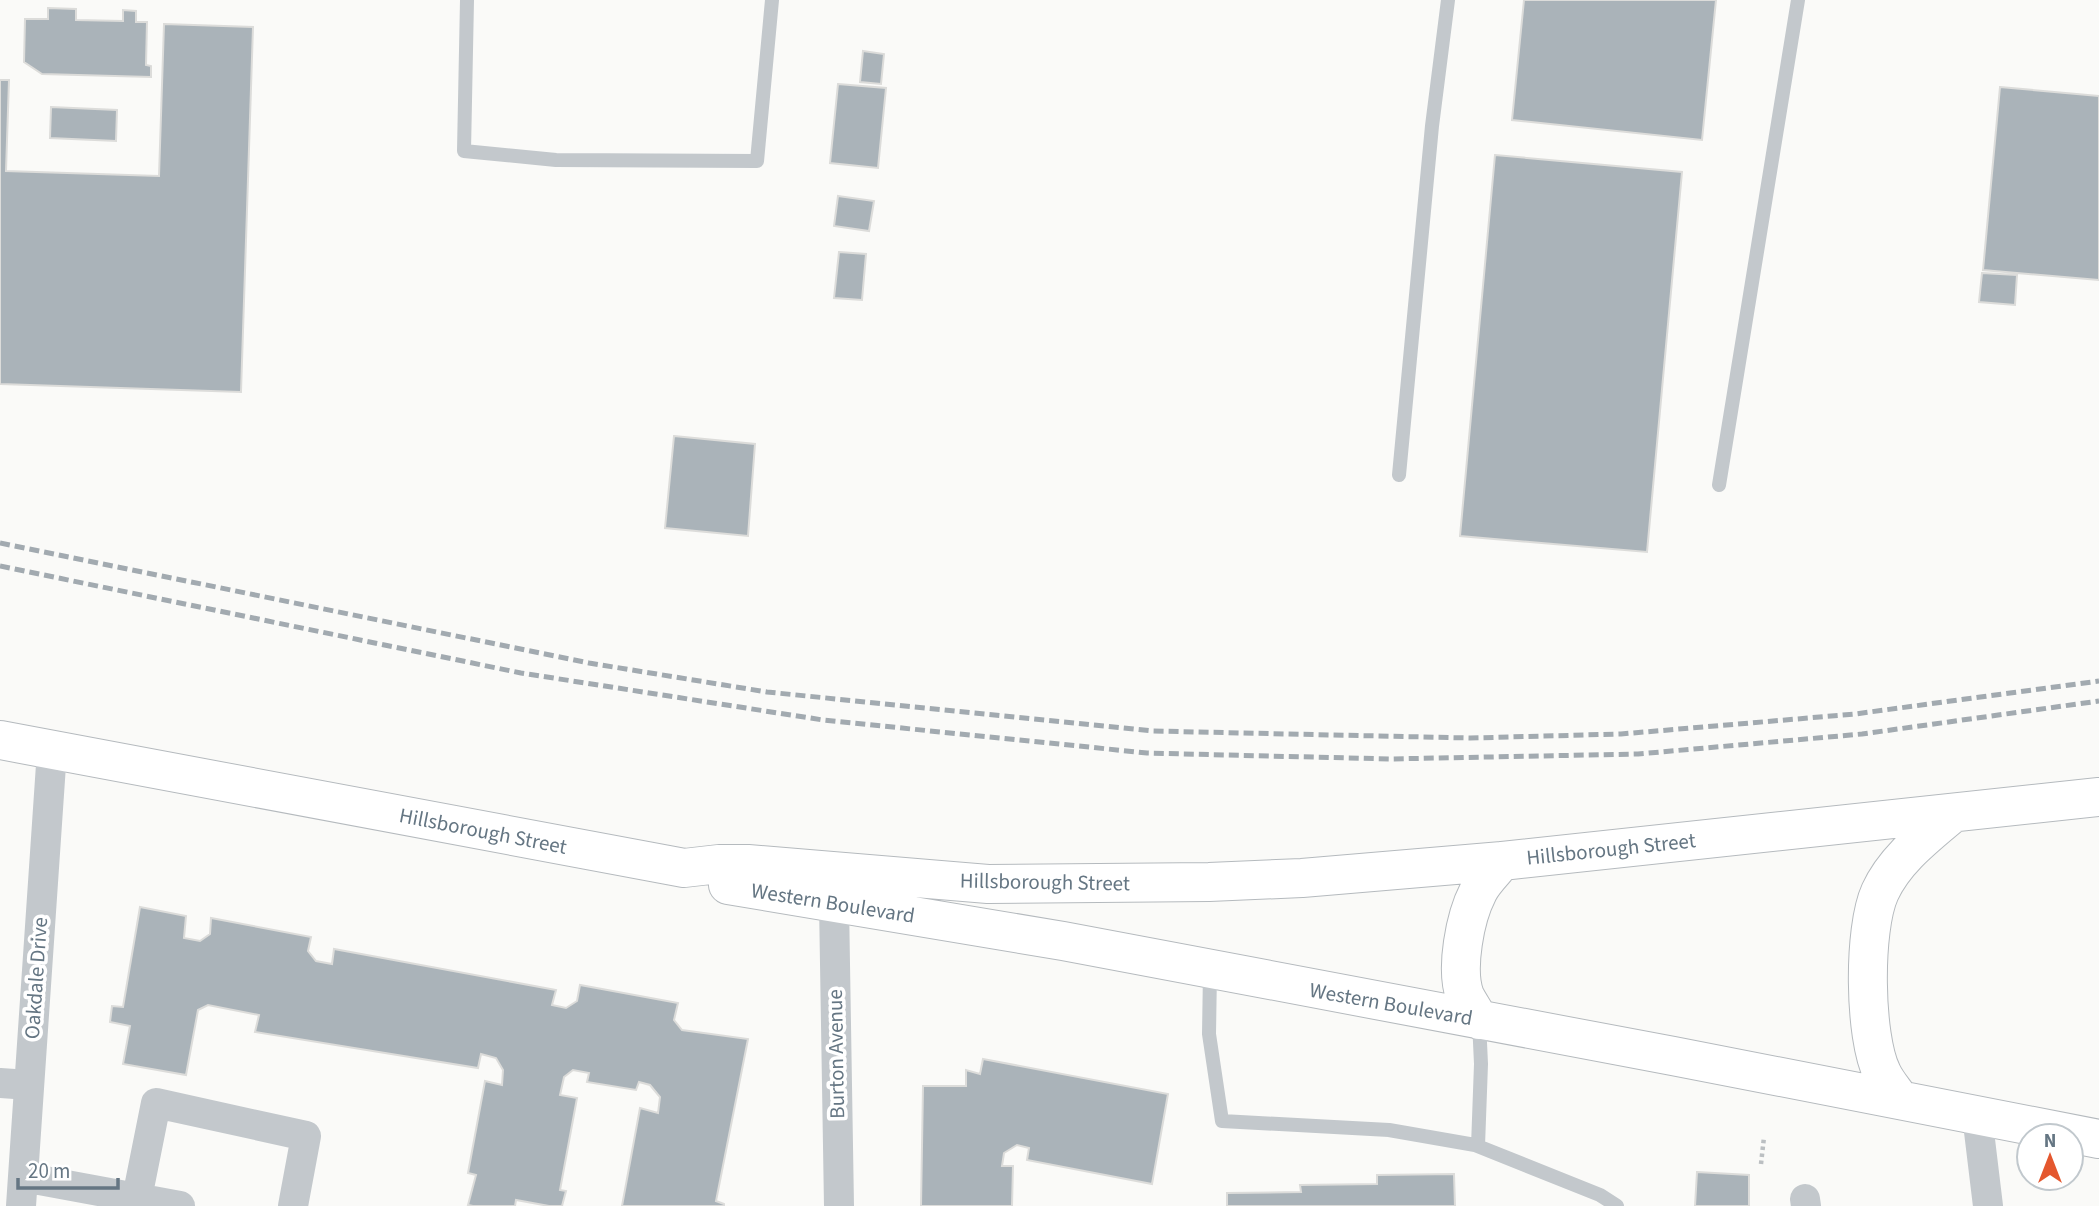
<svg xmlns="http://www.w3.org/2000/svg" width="2099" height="1206" font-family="'Source Sans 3',sans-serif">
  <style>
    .building { fill: #aab3b9; stroke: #dcdcda; stroke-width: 2 }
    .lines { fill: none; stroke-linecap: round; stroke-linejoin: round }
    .primary-casing { stroke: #b5babe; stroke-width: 40 }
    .path { stroke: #bbbfc2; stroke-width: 4.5; stroke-dasharray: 3.5 3.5; stroke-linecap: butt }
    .service { stroke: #c3c8cc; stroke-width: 14 }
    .minor { stroke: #c3c8cc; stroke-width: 30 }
    .primary { stroke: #fff; stroke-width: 38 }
    .rail { stroke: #a2aab0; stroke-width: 5; stroke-dasharray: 10 5; stroke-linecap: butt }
    .labels { text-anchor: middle; stroke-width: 7; stroke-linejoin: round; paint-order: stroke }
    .street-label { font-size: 21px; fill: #657683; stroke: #fff }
  </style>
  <rect width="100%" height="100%" fill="#fafaf8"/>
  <path class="building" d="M 1524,0 L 1716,0 L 1702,140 L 1512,120 Z
    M 48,8 L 76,9 L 76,20 L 123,21 L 123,10 L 136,11 L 136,22 L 147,22 L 146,65 L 151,66 L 151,77 L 42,74 L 24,62 L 25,19 L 48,19 Z
    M 164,24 L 253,27 L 241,392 L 0,384 L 0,80 L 9,80 L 6,171 L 159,176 Z
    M 863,51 L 884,54 L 881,84 L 860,82 Z
    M 838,84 L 886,88 L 878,168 L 830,163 Z
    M 2000,87 L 2099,96 L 2099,280 L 1983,270 Z
    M 51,107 L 117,110 L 116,141 L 50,138 Z
    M 1495,155 L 1682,172 L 1647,552 L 1460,536 Z
    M 838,196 L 874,201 L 869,231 L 834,226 Z
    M 839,252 L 866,254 L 862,300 L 834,298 Z
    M 1982,273 L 2017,275 L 2015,305 L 1979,302 Z
    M 674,436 L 755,444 L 748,536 L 665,528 Z
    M 140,907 L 186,916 L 184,938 L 200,941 L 210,934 L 211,918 L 311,937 L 308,951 L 316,961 L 332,964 L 334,949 L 556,990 L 552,1005 L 566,1008 L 577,1001 L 580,985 L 678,1003 L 674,1020 L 682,1030 L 748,1039 L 716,1201 L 724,1204 L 724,1206 L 622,1206 L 640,1108 L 658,1113 L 660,1097 L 650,1085 L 639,1082 L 636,1090 L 587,1082 L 589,1073 L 573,1070 L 564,1077 L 560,1095 L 577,1098 L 560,1190 L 566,1191 L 562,1206 L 549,1206 L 516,1200 L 515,1206 L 473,1206 L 468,1205 L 476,1175 L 468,1173 L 485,1081 L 502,1085 L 503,1070 L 496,1058 L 481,1054 L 478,1068 L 255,1032 L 259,1015 L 208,1005 L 198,1010 L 186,1075 L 123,1064 L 130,1026 L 110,1022 L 112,1006 L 123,1007 Z
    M 983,1059 L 1168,1094 L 1152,1184 L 1027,1160 L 1029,1148 L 1017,1145 L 1004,1153 L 1002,1166 L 1013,1166 L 1012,1206 L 921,1206 L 923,1086 L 966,1086 L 966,1070 L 980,1074 Z
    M 1697,1172 L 1749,1175 L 1749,1206 L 1695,1206 Z
    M 1454,1174 L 1455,1206 L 1227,1206 L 1227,1193 L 1301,1192 L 1300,1185 L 1377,1184 L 1377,1175 Z"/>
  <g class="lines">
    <g class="primary-casing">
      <path id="primary" d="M 0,740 L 684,868 L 719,864 L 748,864 L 988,884 L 1209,882 L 1302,878 L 1502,861 L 2099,797
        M 728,885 L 1063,941 L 1673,1056 L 2099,1139
        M 1479,1020 C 1475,1012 1469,1004 1465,996 C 1455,969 1465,917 1478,892 C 1483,881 1494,871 1502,861
        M 1900,1100 C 1894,1091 1886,1082 1882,1073 C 1864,1037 1863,929 1880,892 C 1895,859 1926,836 1953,813"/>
    </g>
    <path class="path" d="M 1761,1164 L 1764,1137"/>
    <path class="service" d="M 467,0 L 464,151 L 556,160 L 757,161 L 772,0
      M 1399,475 L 1432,126 L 1448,0
      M 1719,485 L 1798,0
      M 1210,972 L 1209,1034 L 1222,1121 L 1389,1130 L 1475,1145 L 1600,1195 L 1617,1206
      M 1478,1146 L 1481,1064 L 1479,1021"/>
    <path class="minor" d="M 834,903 L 839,1206
      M 0,1083 L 29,1085
      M 1977,1115 L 1988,1206
      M 23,1177 L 180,1206
      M 137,1198 L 156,1103 L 306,1136 L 293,1206
      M 1805,1199 L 1806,1206
      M 21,1206 L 52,750"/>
    <use href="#primary" class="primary"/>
    <path class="rail" d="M 0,543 L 589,663 L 767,692 L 1153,731 L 1470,738 L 1621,734 L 1855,714 L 2099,681
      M 0,566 L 521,673 L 823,720 L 1147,753 L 1390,759 L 1638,754 L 1862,734 L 2099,701"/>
  </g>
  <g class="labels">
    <g class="street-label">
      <text transform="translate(483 831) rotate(11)" y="7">Hillsborough Street</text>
      <text transform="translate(1611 849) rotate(-6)" y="7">Hillsborough Street</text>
      <text transform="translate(1045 882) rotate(1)" y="7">Hillsborough Street</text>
      <text transform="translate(833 903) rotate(9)" y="7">Western Boulevard</text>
      <text transform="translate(36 978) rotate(-86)" y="7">Oakdale Drive</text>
      <text transform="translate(1391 1004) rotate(10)" y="7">Western Boulevard</text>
      <text transform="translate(836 1054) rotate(-91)" y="7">Burton Avenue</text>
    </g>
  </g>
  <g transform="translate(2050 1157)"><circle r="33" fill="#ffffff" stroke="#c1c8cd" stroke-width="2"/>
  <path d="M0-5L12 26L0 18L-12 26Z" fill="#e4572e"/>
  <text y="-10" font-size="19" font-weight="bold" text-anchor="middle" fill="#657683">N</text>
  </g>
  <path d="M18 1178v10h100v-10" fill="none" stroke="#657683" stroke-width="3.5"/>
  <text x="28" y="1178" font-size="21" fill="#657683" stroke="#ffffff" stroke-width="5" paint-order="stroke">20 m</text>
</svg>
